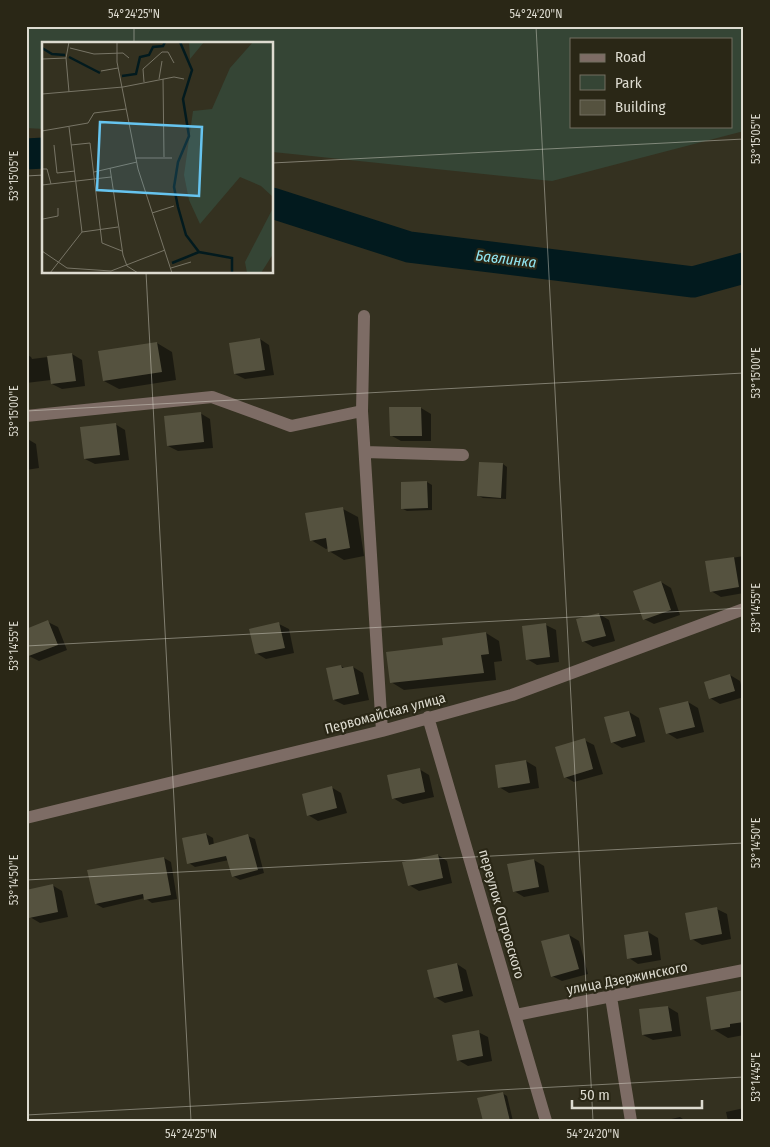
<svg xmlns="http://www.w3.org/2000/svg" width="770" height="1147" font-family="'Fira Sans Condensed',sans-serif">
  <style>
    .green { fill: #354535; fill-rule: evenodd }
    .shadow { fill: #0007 }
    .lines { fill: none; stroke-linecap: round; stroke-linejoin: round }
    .river { stroke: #021a1e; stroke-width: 31 }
    .building { fill: #55523f }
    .minor { stroke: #7d6c65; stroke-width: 12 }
    .ticks { fill: none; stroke: #dddbd0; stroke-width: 1; stroke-opacity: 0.45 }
    .labels { text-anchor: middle; stroke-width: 4.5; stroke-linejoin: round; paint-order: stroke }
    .street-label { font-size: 14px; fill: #dddbd0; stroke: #2a2716 }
    .water-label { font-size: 15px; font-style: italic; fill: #91e6f2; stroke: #2a2716 }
    .inset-river { fill: none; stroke: #021a1e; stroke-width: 2.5 }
    .inset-road { fill: none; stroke: #787566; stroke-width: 1 }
    .view { fill: #66c4ef; fill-opacity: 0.15; stroke: #66c4ef; stroke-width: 2.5 }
    .inset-edge { fill: none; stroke: #dddbd0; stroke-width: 2.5 }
    .neatline { fill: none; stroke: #dddbd0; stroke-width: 2 }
    .ticks-label { font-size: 12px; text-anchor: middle; fill: #dddbd0 }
  </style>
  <rect width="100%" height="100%" fill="#343120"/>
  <path class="green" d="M 26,26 L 744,26 L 744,131 L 552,181 L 273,152 L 272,44 L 44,44 L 44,129 L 26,128 ZM 571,39 L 731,39 L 731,126 L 571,126 Z"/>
  <path class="shadow" d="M 260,339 L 269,345 L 274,375 L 245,379 L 235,374 Z
    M 157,343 L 172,352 L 176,380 L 119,389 L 104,381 Z
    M 26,354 L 31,357 L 32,359 L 72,354 L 82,360 L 85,386 L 62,389 L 52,384 L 51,380 L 26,383 Z
    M 421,408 L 431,414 L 431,441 L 401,441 L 392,436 Z
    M 200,413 L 210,419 L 213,448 L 178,451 L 168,446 Z
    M 115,424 L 125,430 L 129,460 L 95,464 L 85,459 Z
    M 26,438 L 36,444 L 39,468 L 26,470 Z
    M 503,464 L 507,467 L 506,499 L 483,498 L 479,496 Z
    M 427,482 L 432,485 L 432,510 L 407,511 L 403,509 L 402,483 Z
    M 343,509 L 358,517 L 364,556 L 344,560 L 329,551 L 329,548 L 326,549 L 311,540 Z
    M 744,556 L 744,593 L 721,597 L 711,591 L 706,562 Z
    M 661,582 L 671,588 L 680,615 L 654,624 L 644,619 Z
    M 599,614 L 609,620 L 615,641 L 593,647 L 583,641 Z
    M 48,622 L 58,627 L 67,650 L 39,661 L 29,656 Z
    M 279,624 L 289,629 L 294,653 L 266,659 L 256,653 Z
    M 546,625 L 556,630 L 559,662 L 537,665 L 527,659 Z
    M 486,633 L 499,641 L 502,661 L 494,662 L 496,680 L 404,690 L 391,682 L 444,646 Z
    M 341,666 L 346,669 L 353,667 L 363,673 L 369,700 L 344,705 L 334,700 Z
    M 730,675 L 740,681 L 744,697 L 720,704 L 710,698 Z
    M 688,702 L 698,708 L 704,732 L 677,739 L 667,733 Z
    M 629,712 L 639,718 L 645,742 L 622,748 L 612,742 Z
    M 584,740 L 594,745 L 603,774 L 574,782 L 565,777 Z
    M 526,761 L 536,767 L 539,788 L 509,793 L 499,787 Z
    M 419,769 L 429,775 L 434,797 L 403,804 L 393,798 Z
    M 331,787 L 341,793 L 347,813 L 318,821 L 308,815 Z
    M 206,834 L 213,838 L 214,845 L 248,836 L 255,839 L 264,873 L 240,880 L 233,876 L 229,860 L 195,867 L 189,863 Z
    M 438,855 L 447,861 L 452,883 L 419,891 L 409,885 Z
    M 164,858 L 171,862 L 177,899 L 152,903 L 145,898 L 103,908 L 96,904 Z
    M 534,860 L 544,866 L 549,892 L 524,897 L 514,891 Z
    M 52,885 L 62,891 L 68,917 L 40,923 L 30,917 Z
    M 717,909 L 727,914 L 731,939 L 702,945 L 692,939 Z
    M 648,932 L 658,938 L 661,960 L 638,964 L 629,958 Z
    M 569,935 L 579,941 L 588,974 L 562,981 L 552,976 Z
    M 457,964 L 466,970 L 473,996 L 445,1003 L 435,997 Z
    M 744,991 L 744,1035 L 728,1038 L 713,1029 Z
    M 668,1007 L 678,1013 L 681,1036 L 653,1040 L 643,1035 Z
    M 478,1032 L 488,1037 L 492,1061 L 468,1066 L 458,1060 Z
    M 502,1093 L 507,1096 L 513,1121 L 484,1121 Z
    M 744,1108 L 744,1121 L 728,1121 L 726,1112 Z
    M 680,1117 L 686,1121 L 663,1121 Z"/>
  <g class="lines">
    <path class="river" d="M 26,154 L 44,153
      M 272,203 L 409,247 L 693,282 L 744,268"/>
  </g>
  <path class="building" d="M 260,338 L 265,370 L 234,374 L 229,343 Z
    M 157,342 L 162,372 L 103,381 L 98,351 Z
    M 72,353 L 76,381 L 51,384 L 47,356 Z
    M 389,407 L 421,407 L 422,436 L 390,436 Z
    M 201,412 L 204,442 L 167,446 L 164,416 Z
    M 116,423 L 120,455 L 84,459 L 80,427 Z
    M 479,462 L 503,463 L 501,498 L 477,496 Z
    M 427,481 L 428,508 L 401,509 L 401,482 Z
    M 343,507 L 350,548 L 328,552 L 326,538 L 310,541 L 305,513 Z
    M 734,557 L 739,587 L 710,592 L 705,561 Z
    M 661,581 L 671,610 L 643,620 L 633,591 Z
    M 599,613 L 606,636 L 582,642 L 576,619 Z
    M 48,620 L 58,645 L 26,657 L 26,629 Z
    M 279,622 L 285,648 L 255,654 L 249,629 Z
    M 546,623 L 550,657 L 526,660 L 522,626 Z
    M 486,632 L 489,654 L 481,655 L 484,673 L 390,683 L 386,652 L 443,645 L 442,638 Z
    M 341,665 L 342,668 L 353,666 L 359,694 L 333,700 L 326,668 Z
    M 730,674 L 735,691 L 709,699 L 704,682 Z
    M 688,701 L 695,727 L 666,734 L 659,708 Z
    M 629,711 L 636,736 L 611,743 L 604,717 Z
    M 585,738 L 593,769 L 564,778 L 555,747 Z
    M 526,760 L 530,783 L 498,788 L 495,765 Z
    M 420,768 L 425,792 L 392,799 L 387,775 Z
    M 332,786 L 337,808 L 307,816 L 302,794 Z
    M 206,833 L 209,845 L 248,834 L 258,870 L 232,877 L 226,856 L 187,864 L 182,838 Z
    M 438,854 L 443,878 L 408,886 L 402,862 Z
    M 164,857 L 171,895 L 144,900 L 143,894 L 95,904 L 87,870 Z
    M 534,859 L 539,887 L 513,892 L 507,864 Z
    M 53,884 L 58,912 L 29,918 L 26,905 L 26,890 Z
    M 717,907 L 722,934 L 690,940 L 685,913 Z
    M 648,931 L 652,955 L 627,959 L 624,935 Z
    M 569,934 L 579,969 L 551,977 L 541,941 Z
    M 457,963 L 463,991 L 434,998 L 427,970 Z
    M 744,990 L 744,1022 L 730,1024 L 730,1027 L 711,1030 L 706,997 Z
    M 668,1006 L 672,1031 L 642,1035 L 639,1009 Z
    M 479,1030 L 483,1056 L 457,1061 L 452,1035 Z
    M 503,1092 L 510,1121 L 483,1121 L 477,1098 Z"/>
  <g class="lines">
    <path class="minor" d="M 364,316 L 362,411 L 382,731
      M 26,416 L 212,397 L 291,426 L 362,411
      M 365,452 L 463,455
      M 428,717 L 546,1121
      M 26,818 L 382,731 L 512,695 L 744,609
      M 611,997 L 631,1121
      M 516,1015 L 744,970"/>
  </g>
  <path class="ticks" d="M 134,26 L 134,44M 536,26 L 593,1121M 272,163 L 744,139M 26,176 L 44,175M 146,272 L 191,1121M 26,411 L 744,373M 26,646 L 744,608M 26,880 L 744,843M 26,1115 L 744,1077"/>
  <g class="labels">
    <g class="street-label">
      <text transform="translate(385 713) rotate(-15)" y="5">Первомайская улица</text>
      <text transform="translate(502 914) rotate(74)" y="5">переулок Островского</text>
      <text transform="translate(627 978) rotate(-11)" y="5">улица Дзержинского</text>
    </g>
    <g class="water-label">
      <text transform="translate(506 259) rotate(7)" y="5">Бавлинка</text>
    </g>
  </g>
  <g transform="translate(42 42)">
    <rect width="231" height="231" fill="#343120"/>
    <path d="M 147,0 L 162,0 L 148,17 ZM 211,0 L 231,0 L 231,155 L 219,144 L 198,135 L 158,182 L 147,158 L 142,133 L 151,69 L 170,67 L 188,26 ZM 231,166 L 231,212 L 219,231 L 205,231 L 203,220 Z" fill="#354535"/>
    <path class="inset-river" d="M 138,0 L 150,28 L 141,57 L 147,94 L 136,120 L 132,145 L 136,165 L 144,193 L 157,210 L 190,216 L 190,231M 0,6 L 10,12 L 23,13M 27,15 L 58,31M 80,34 L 94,32 L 98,15 L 107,13 L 111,5 L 121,4 L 123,0M 130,221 L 157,210"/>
    <path class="inset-road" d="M 27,0 L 24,16 L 27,50M 75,0 L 75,20 L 96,127 L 130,231M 28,6 L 52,12 L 81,11 L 87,16M 0,17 L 24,16M 59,29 L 76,26M 117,37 L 120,19M 121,37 L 122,115M 102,40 L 101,27 L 120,10 L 126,10 L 132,21M 0,52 L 81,45 L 132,35 L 142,37M 0,89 L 46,81 L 52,71 L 84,67M 12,103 L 15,131 L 33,129M 29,103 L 48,101 L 60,201 L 80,209M 93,116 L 130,116M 68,126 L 81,213 L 85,224 L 96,231M 0,127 L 5,127 L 9,142M 52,130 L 95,120M 0,143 L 69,135M 110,171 L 132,164M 1,177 L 16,174 L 16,166M 40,190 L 76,185M 0,209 L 25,226 L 69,229 L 123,208M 129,226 L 149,220M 8,231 L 40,190 L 27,85"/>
    <path class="view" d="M 58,80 L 160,85 L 157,154 L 55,148 Z"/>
    <rect width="231" height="231" class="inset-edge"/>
  </g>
  <rect width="770" height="1147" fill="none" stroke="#2a2716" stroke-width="55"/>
  <rect x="570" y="38" width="162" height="90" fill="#2a2716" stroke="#726f60"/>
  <rect x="580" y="54" width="25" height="8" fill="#7d6c65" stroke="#726f60"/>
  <text x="615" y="62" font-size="15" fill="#dddbd0">Road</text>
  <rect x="580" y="75" width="25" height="15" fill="#354535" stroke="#726f60"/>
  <text x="615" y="88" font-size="15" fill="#dddbd0">Park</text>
  <rect x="580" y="100" width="25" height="15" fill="#55523f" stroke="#726f60"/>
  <text x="615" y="112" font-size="15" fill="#dddbd0">Building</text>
  <path d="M572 1100v8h130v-8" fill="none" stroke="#dddbd0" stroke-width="2.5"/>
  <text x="580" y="1100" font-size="15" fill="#dddbd0" stroke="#2a2716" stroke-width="4" paint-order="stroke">50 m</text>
  <rect x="28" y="28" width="714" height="1092" class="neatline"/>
  <g class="ticks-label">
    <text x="134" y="18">54°24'25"N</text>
    <text x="536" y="18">54°24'20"N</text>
    <text transform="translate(756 139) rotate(-90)" y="4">53°15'05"E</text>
    <text transform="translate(14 176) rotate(-90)" y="4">53°15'05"E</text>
    <text transform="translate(756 373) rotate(-90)" y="4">53°15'00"E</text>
    <text transform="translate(14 411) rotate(-90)" y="4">53°15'00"E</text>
    <text transform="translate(756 608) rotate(-90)" y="4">53°14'55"E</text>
    <text transform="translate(14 646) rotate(-90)" y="4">53°14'55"E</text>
    <text transform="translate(756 843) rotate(-90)" y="4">53°14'50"E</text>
    <text transform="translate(14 880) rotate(-90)" y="4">53°14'50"E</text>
    <text transform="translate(756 1077) rotate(-90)" y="4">53°14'45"E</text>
    <text x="191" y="1138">54°24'25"N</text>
    <text x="593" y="1138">54°24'20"N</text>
  </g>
</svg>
